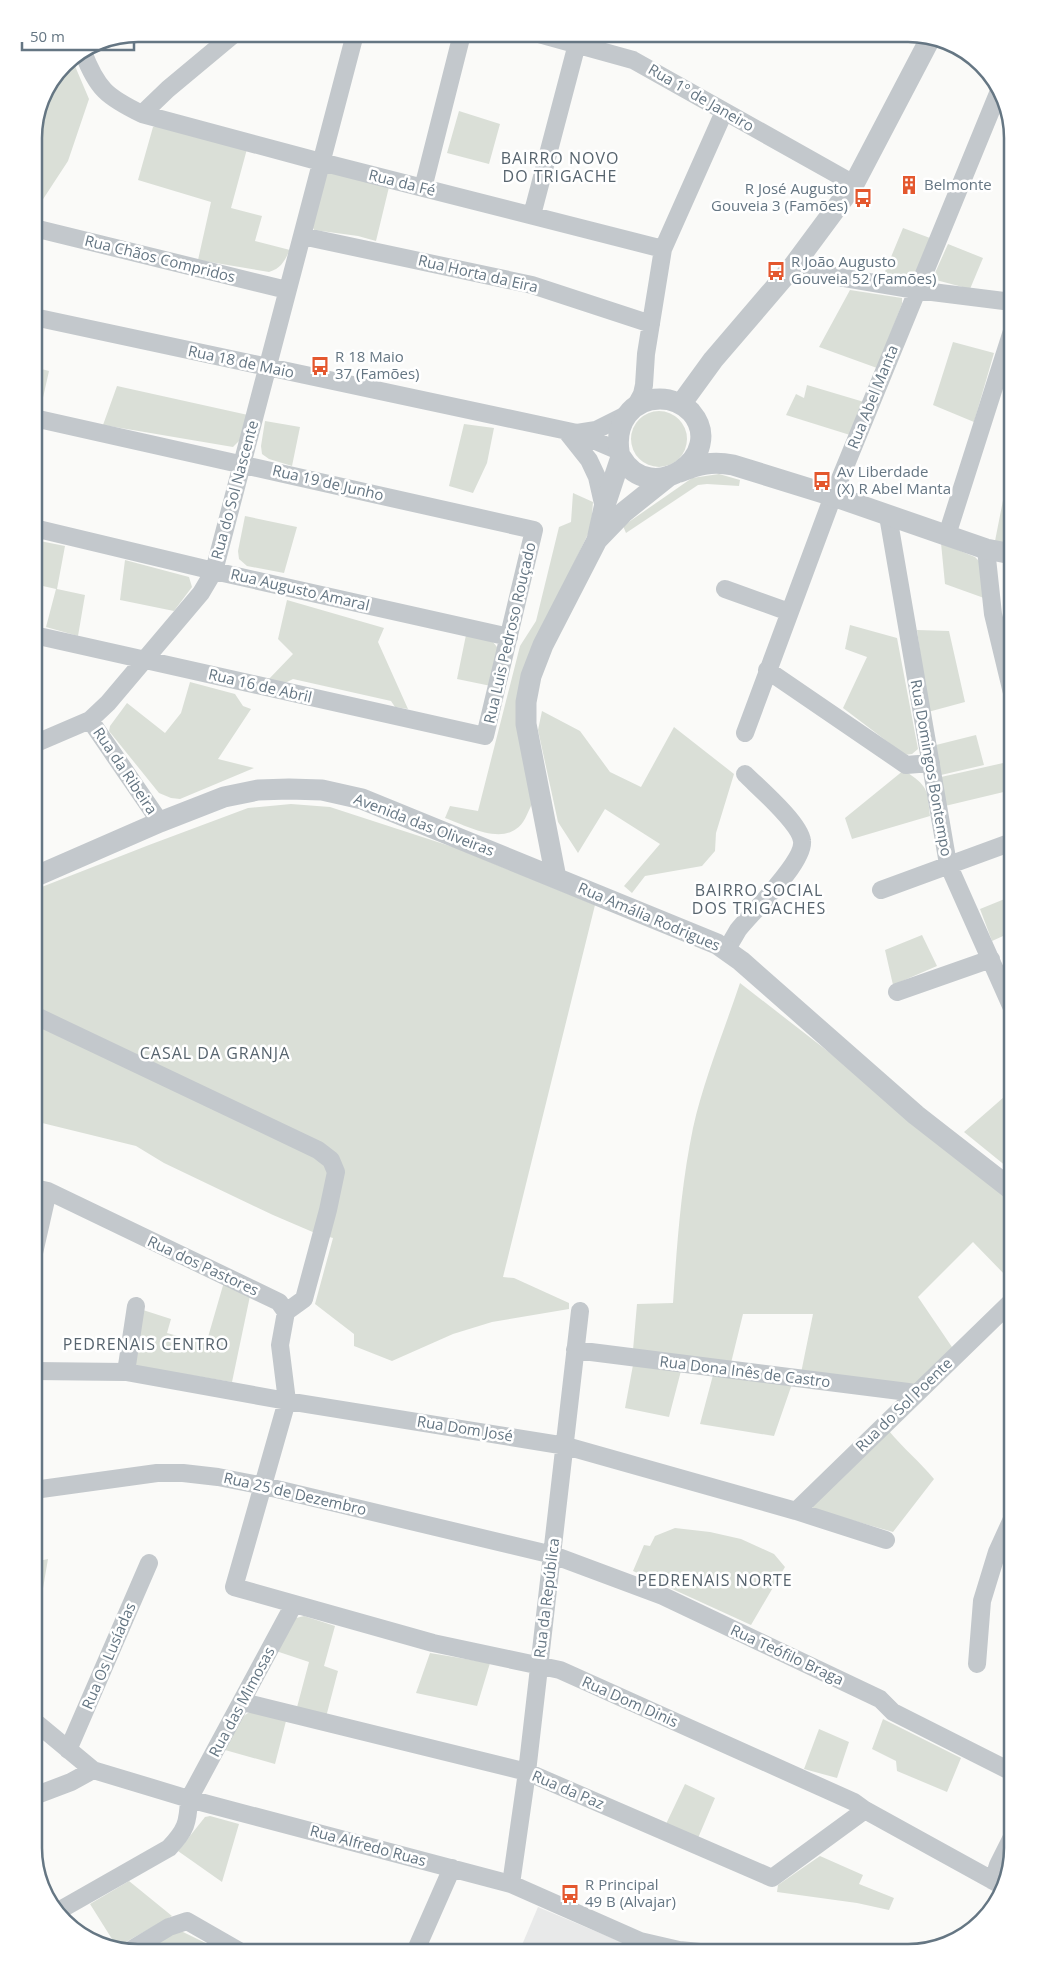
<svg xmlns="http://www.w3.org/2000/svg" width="1046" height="1986" font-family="'Open Sans',sans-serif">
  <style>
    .built { fill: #e8e9e9 }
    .green { fill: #dadfd7 }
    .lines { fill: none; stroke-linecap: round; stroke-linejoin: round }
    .minor { stroke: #c3c8cc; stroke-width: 18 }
    .tertiary { stroke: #c3c8cc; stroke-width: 21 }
    .labels { text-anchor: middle; stroke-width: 5; stroke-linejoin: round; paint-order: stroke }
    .street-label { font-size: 15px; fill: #657683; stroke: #fff }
    .poi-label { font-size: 15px; fill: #657683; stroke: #fff; text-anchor: start }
    .neighbourhood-label { font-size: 16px; letter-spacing: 1px; fill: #57646e; stroke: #fff }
    .rim { fill: none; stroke: #657683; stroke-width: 2.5 }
  </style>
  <rect width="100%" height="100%" fill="#fafaf8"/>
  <path class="built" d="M 538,1907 L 633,1947 L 630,1952 L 519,1952 Z"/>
  <path class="green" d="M 72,59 L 89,99 L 68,161 L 34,213 C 34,164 26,90 72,59 Z
    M 459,111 L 500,124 L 489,164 L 447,153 Z
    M 158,125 L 247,149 L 231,208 L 262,216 L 255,241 L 290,250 C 284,261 282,268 269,272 L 198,260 L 211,202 L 138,180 L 153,127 Z
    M 330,172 L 389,187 L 376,241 L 358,236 L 314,230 L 312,226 L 325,174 Z
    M 903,228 L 930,238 L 916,272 L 911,275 L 884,274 Z
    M 948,244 L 983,258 L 970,289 L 936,280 L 935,273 Z
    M 850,290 L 902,298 L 902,304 L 877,368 L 819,347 Z
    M 953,342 L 994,353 L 974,422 L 933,405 Z
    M 34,367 L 49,371 L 40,411 L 34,409 Z
    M 807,385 L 864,402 L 850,435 L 786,415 L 796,394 L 804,398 Z
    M 117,386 L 248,415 L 241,439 L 233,447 L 103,425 Z
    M631 439a28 28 0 1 1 56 0a28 28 0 1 1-56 0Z
    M 265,421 L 300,427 L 292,466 L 269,459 L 262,454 L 261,446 Z
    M 464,424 L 494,428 L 487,463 L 473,493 L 449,486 Z
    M 719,474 L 740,480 L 739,486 L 707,484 L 698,485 L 626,533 L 623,526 L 692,478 Z
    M 1005,490 L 1012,491 L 1012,546 L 995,541 Z
    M 573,493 L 593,502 L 591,528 L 528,658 L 531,806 C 527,814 524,824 516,829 C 497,843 465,825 445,818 L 450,806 L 478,811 L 520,646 L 536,621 L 559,527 L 571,522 Z
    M 245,516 L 297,527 L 284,573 L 247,566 L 239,559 L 238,551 Z
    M 35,540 L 65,546 L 57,589 L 85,595 L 78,636 L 46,627 L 56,589 L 34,584 Z
    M 941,543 L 975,557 L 980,562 L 984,598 L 945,584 Z
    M 125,560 L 189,577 L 192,587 L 174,611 L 120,600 Z
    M 287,600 L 384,628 L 378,642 L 408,709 L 395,707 L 391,701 L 293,679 L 283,684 L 268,680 L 293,654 L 278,639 Z
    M 850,625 L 897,638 L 918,749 L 912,754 L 905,755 L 843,708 L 867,657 L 845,649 Z
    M 917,630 L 949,631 L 965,702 L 928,712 Z
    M 466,635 L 493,642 L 501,652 L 491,686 L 457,679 Z
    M 190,682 L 235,694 L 243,706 L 251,709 L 218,759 L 254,768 L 180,799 L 171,798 L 159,793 L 109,731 L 110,726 L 127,703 L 165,733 L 181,713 Z
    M 542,711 L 580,731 L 610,772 L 641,787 L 674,727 L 734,774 L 716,833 L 715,851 L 702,866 L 645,876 L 632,893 L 624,886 L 660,844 L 605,809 L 578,853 L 558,822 L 538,730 Z
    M 976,735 L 984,765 L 941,775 L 936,745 Z
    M 1012,761 L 1012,790 L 945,806 L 941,777 Z
    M 904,770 C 928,787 927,787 930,816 L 852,839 L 845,818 Z
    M 291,804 L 330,807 L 456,848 L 595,905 L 503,1277 L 514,1278 L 569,1303 L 569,1309 L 492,1322 L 453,1334 L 392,1361 L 354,1346 L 354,1334 L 315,1304 L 333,1238 L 315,1233 L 273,1215 L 164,1163 L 136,1146 L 34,1121 L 34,890 L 149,845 L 248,808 Z
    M 1012,896 L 1012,932 L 992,941 L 980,909 Z
    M 922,935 L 937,966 L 893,985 L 885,950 Z
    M 740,983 L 879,1091 L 1012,1199 L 1012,1276 L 1007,1277 L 973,1242 L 918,1297 L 954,1350 L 914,1388 L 801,1373 L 813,1314 L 743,1314 L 731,1363 L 633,1350 L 637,1304 L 673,1303 C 677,1244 681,1186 693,1128 C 704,1079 724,1031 740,983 Z
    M 1012,1090 L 1012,1171 L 964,1132 Z
    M 224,1282 L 250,1296 L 232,1382 L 135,1366 L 143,1310 L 171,1319 L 167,1333 L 206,1344 Z
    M 633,1365 L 682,1367 L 669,1417 L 625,1408 Z
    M 713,1375 L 792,1384 L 774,1436 L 700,1424 Z
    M 889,1431 C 903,1448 920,1462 934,1479 L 893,1532 L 813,1509 L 812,1504 Z
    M 675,1528 L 710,1532 L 741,1539 L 774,1554 L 785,1567 L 751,1625 L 633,1571 L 644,1545 L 650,1546 L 655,1536 Z
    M 48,1559 L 34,1641 L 34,1562 Z
    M 304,1616 L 335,1626 L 324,1666 L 338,1671 L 326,1717 L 296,1711 L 309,1662 L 276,1651 L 296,1618 Z
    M 430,1653 L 490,1663 L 477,1706 L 416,1693 Z
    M 251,1711 L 286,1721 L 275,1764 L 225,1750 L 242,1717 Z
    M 883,1719 L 961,1758 L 947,1792 L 897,1771 L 896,1761 L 872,1749 Z
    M 819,1729 L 849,1742 L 837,1778 L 804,1769 Z
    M 685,1784 L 715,1798 L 698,1838 L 666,1824 Z
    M 210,1816 L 239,1824 L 222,1882 L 178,1851 L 205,1817 Z
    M 820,1856 L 863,1875 L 859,1884 L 894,1898 L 889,1910 L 857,1903 L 777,1892 L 778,1885 Z
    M 129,1881 L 172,1916 L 117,1947 L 90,1904 Z
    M 176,1932 L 183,1932 L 224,1952 L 144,1952 Z"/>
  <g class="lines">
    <path class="minor" d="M 539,34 L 633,60 L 854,184
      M 83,52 C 97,89 107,97 142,114 L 321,162 L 663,249
      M 142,114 L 168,89 L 234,34
      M 423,188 L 462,34
      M 532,215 L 577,44
      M 34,228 L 287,290
      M 302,236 L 532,285 L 651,324
      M 791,269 L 916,290 L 1012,302
      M 34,317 L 577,433 L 619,451 L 621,457
      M 635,407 L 642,394 L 644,385 L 646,354 L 663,249 L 724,112
      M 566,431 L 589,460 L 597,477 L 604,508
      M 577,433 L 596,430 L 628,414
      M 888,516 L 948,864 L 1012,1008
      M 34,528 L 214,571 L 509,637
      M 947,535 L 1012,331
      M 986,549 L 993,614 L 1012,693
      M 725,589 L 789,612
      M 34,635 L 485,736 L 534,530 L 34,418
      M 767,670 L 906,765 L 931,763
      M 90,720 L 160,822
      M 745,733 L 833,496 L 999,91
      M 34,744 L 90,720 L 108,703 L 201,593 L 214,571 L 355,34
      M 881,890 L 1012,842
      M 726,950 C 730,944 734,937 738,930 C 752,912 805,862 802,841 C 800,823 759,788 745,774
      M 897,992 L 991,959
      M 34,1015 L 318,1150 L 331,1160 L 336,1172 L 328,1210 L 304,1299 L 286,1312
      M 34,1188 L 48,1191 L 279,1302 L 286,1312 L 280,1345 L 287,1401 L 234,1587 L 433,1643 L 560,1670 L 854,1802 L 865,1810 L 1001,1885
      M 34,1253 L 48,1191
      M 575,1350 L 916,1393
      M 34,1371 L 126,1372 L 287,1401 L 566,1446 L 796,1511 L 886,1540
      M 126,1372 L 136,1306
      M 34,1490 L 157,1473 L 183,1473 L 218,1477 L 264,1486 L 553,1555 L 663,1596 L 880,1699 L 893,1712 L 1012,1772
      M 796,1511 L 1012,1301
      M 977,1664 L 982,1601 L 997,1552 L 1012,1519
      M 243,1702 L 527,1772 L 772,1878 L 865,1810
      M 34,1721 L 93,1770 L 189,1799 L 511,1884 L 640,1941 L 679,1950 L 700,1952
      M 68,1750 L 149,1563
      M 34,1796 L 71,1782 L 93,1770
      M 993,1881 L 998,1865 L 1012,1837
      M 511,1884 L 527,1772 L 580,1311
      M 60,1910 L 169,1848 C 186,1830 188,1823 189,1799 L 294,1604
      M 129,1951 L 169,1927 L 187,1921 L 241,1952
      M 415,1952 L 452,1868"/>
    <path class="tertiary" d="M 681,404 L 713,360 L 791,269 L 854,184 L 930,39
      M 619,451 C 615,424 631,399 660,399 C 671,399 683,404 691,412 C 728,455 651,509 621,457
      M 680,472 C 698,464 713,461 733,465 L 833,496 L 986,549 L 1012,554
      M 597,540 L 624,512 L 669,476
      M 34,877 L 160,822 L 224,797 L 258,790 L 289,789 L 322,790 L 362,799 L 717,944 L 741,961 L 916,1115 L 1012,1190
      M 556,878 L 526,724 L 526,702 L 531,676 L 543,645 L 597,540 L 604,508 L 621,457"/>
  </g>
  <defs>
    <g id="building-bare" transform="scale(1.5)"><path d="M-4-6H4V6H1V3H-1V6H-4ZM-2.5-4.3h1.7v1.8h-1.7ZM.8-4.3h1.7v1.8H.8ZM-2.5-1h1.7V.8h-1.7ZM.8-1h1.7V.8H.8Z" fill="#e4572e" stroke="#fff" stroke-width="2.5" paint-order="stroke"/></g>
    <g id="bus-bare" transform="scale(1.5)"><path d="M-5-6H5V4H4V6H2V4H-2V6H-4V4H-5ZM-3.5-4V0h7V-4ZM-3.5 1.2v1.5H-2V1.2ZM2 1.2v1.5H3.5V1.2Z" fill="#e4572e" stroke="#fff" stroke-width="2.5" paint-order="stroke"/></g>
  </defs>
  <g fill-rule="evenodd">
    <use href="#building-bare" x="909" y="185"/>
    <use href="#bus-bare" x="863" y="198"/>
    <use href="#bus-bare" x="776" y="271"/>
    <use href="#bus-bare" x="320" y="366"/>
    <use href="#bus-bare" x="822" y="481"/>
    <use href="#bus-bare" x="570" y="1894"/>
  </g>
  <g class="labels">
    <g class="street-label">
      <text transform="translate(701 98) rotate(30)" y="5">Rua 1º de Janeiro</text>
      <text transform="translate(402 183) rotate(14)" y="5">Rua da Fé</text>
      <text transform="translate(160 259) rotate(14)" y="5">Rua Chãos Compridos</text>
      <text transform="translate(478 274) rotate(13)" y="5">Rua Horta da Eira</text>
      <text transform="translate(241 362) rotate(12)" y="5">Rua 18 de Maio</text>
      <text transform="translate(873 397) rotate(-68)" y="5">Rua Abel Manta</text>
      <text transform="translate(328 483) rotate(13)" y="5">Rua 19 de Junho</text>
      <text transform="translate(235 490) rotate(-75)" y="5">Rua do Sol Nascente</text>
      <text transform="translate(300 590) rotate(13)" y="5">Rua Augusto Amaral</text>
      <text transform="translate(510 633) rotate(-77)" y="5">Rua Luis Pedroso Rouçado</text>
      <text transform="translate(260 686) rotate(13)" y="5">Rua 16 de Abril</text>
      <text transform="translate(931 768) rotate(80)" y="5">Rua Domingos Bontempo</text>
      <text transform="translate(125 771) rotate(56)" y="5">Rua da Ribeira</text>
      <text transform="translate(424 825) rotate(21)" y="5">Avenida das Oliveiras</text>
      <text transform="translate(649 917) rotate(23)" y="5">Rua Amália Rodrigues</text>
      <text transform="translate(203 1266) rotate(25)" y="5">Rua dos Pastores</text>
      <text transform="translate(745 1372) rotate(7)" y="5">Rua Dona Inês de Castro</text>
      <text transform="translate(904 1405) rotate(-44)" y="5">Rua do Sol Poente</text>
      <text transform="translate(465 1429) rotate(9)" y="5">Rua Dom José</text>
      <text transform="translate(295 1494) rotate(13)" y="5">Rua 25 de Dezembro</text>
      <text transform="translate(547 1598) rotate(-83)" y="5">Rua da República</text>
      <text transform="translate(787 1655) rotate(25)" y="5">Rua Teófilo Braga</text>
      <text transform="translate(109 1656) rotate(-67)" y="5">Rua Os Lusíadas</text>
      <text transform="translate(242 1702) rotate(-62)" y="5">Rua das Mimosas</text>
      <text transform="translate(630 1702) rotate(24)" y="5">Rua Dom Dinis</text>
      <text transform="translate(568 1790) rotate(23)" y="5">Rua da Paz</text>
      <text transform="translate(368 1846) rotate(15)" y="5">Rua Alfredo Ruas</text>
    </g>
    <g class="poi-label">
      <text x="924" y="190">Belmonte</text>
      <text x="848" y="194" text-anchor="end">R José Augusto<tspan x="848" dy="17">Gouveia 3 (Famões)</tspan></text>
      <text x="791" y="267">R João Augusto<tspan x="791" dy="17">Gouveia 52 (Famões)</tspan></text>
      <text x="335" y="362">R 18 Maio<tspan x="335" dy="17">37 (Famões)</tspan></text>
      <text x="837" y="477">Av Liberdade<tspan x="837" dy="17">(X) R Abel Manta</tspan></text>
      <text x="585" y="1890">R Principal<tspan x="585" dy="17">49 B (Alvajar)</tspan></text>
    </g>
    <g class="neighbourhood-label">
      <text x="560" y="164">BAIRRO NOVO<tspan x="560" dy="18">DO TRIGACHE</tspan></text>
      <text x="759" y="896">BAIRRO SOCIAL<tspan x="759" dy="18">DOS TRIGACHES</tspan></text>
      <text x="215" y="1059">CASAL DA GRANJA</text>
      <text x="146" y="1350">PEDRENAIS CENTRO</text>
      <text x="715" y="1586">PEDRENAIS NORTE</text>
    </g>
  </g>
  <path d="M0 0H1046V1986H0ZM138 42H908A96 96 0 0 1 1004 138V1848A96 96 0 0 1 908 1944H138A96 96 0 0 1 42 1848V138A96 96 0 0 1 138 42Z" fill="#fff" fill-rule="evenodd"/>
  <path class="rim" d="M138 42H908A96 96 0 0 1 1004 138V1848A96 96 0 0 1 908 1944H138A96 96 0 0 1 42 1848V138A96 96 0 0 1 138 42Z"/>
  <path d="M22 42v8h112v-8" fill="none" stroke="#657683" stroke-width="2.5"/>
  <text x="30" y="42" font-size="15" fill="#657683" stroke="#ffffff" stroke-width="4" paint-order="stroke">50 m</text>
</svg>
